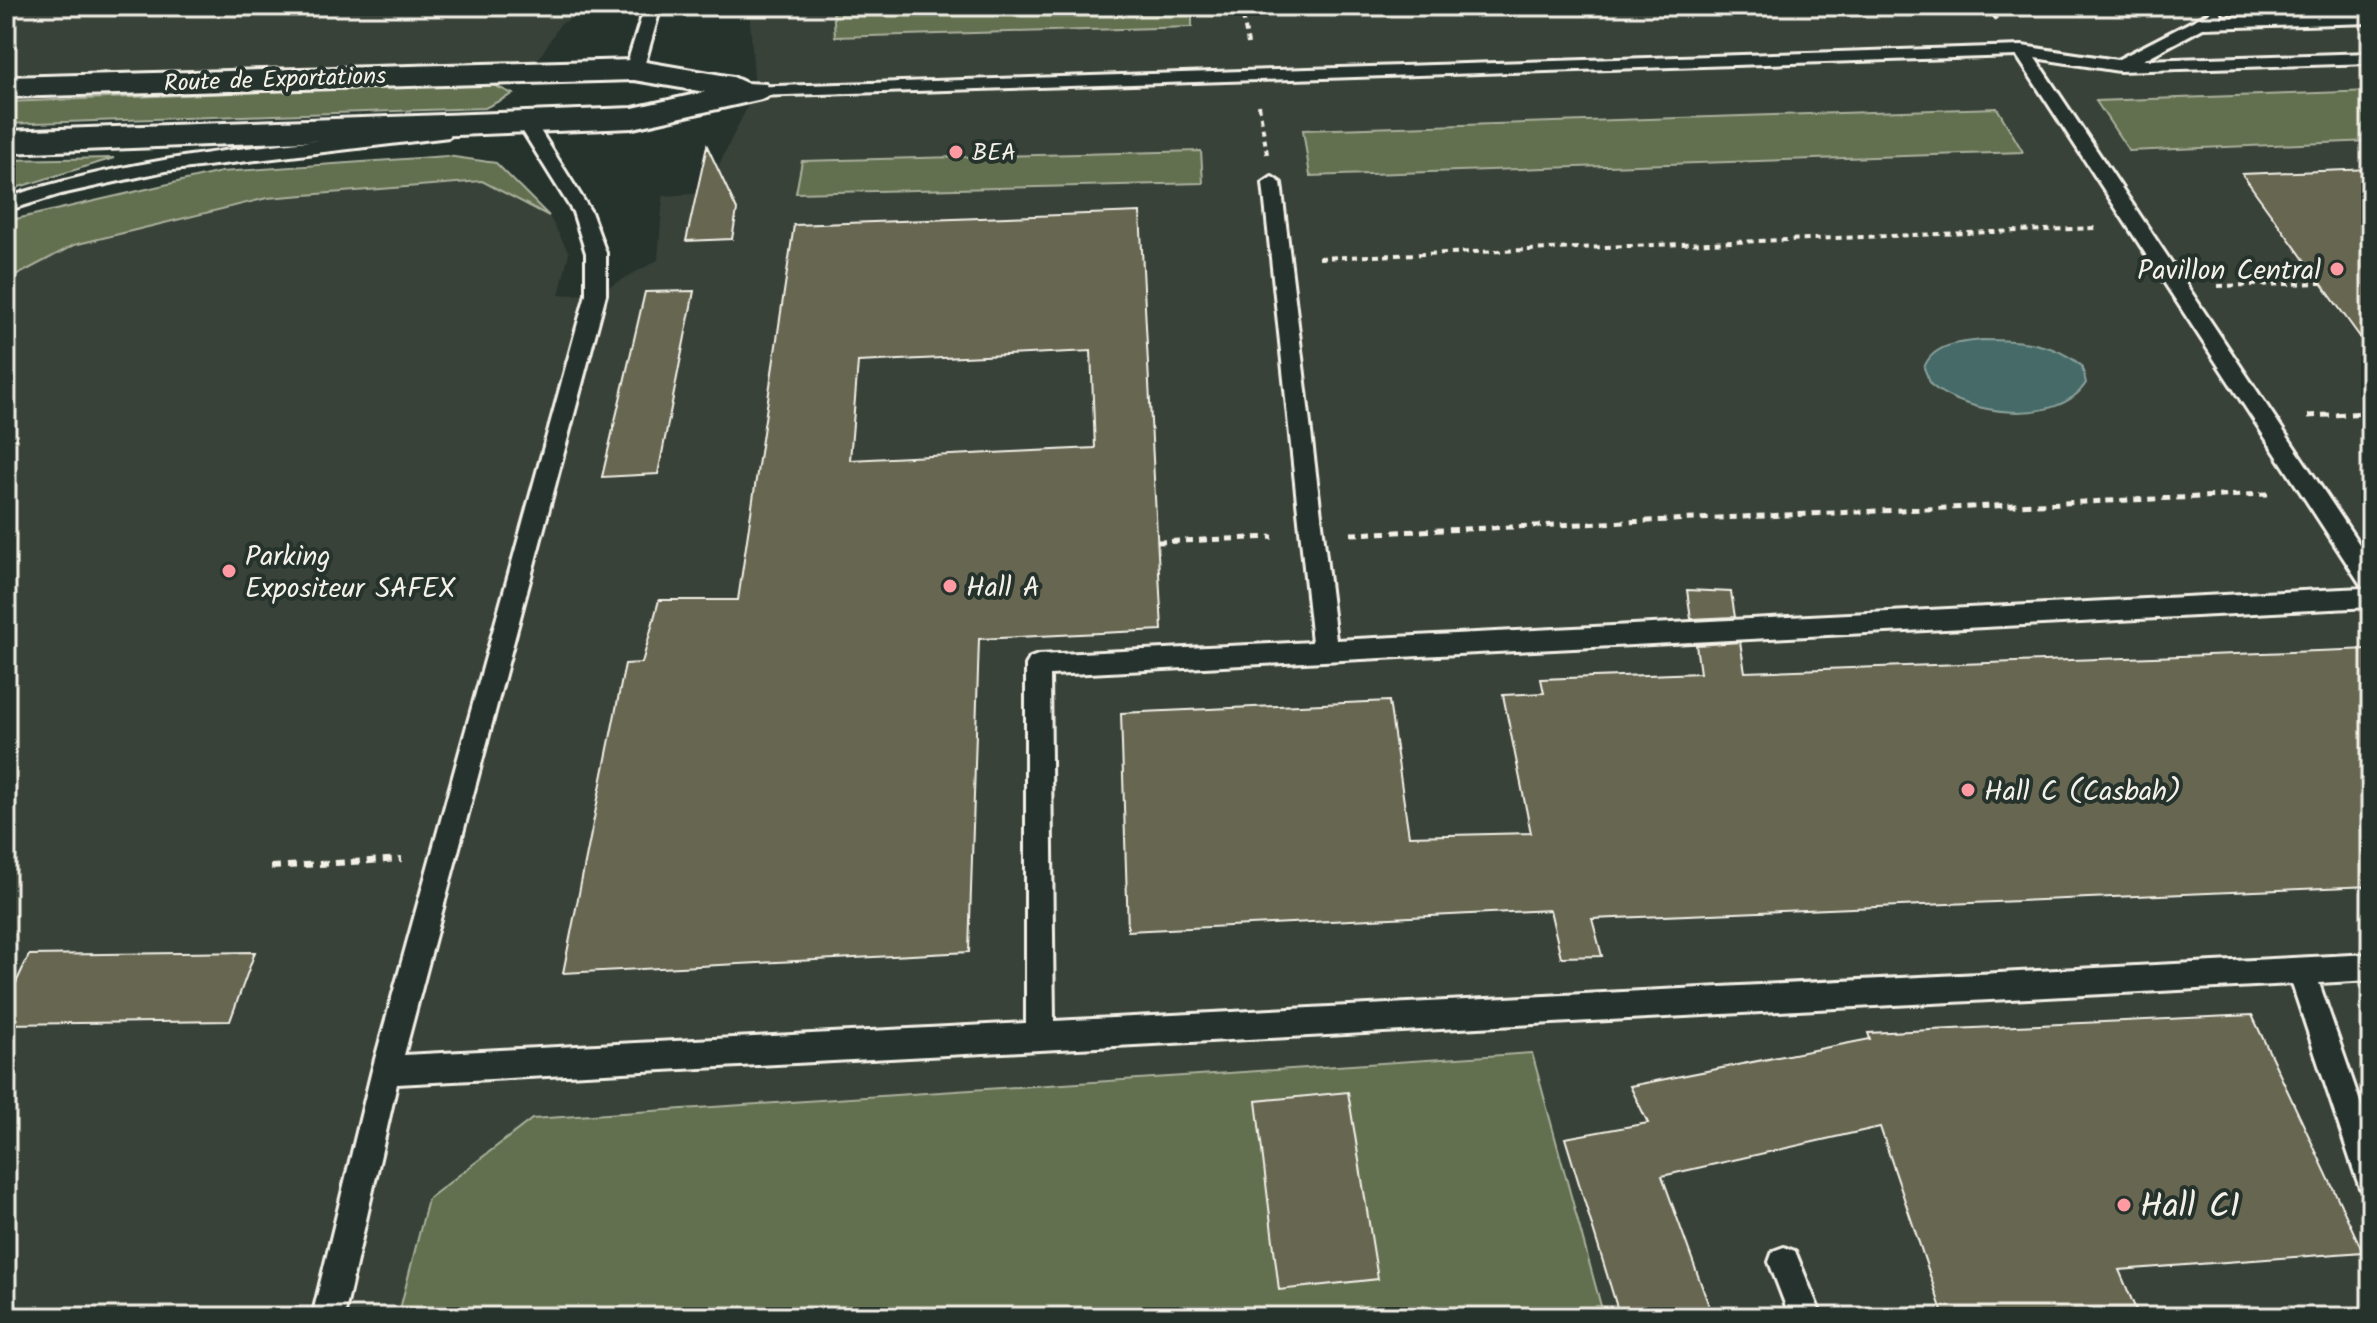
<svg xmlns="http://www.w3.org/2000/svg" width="2377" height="1323" font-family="Kalam,sans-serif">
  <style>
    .built { fill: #394238 }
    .green { fill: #626f50; stroke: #abb09c; stroke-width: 2 }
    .water { fill: #446a67; stroke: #8aa09b; stroke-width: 2 }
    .building { fill: #666651; stroke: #f4f1e8; stroke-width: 2; fill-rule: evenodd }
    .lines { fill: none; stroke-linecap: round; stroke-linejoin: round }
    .lane-casing { stroke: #f4f1e8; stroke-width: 6 }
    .secondary-casing { stroke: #f4f1e8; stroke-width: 6 }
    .path-far2 { stroke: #f4f1e8; stroke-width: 4; stroke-dasharray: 6 5; stroke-linecap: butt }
    .path-far1 { stroke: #f4f1e8; stroke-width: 5; stroke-dasharray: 8 6; stroke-linecap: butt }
    .path { stroke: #f4f1e8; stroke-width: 6; stroke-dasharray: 9 7; stroke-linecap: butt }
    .lane { fill: #26332d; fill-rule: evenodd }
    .secondary { fill: #26332d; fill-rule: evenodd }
    .poi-dot { fill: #ff9aa2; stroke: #26332d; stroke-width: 3 }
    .labels { text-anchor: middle; stroke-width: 8; stroke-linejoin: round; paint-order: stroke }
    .far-street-label { font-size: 24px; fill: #f4f1e8; stroke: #26332d }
    .far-poi-label { font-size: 24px; fill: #f4f1e8; stroke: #26332d; text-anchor: start }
    .poi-label { font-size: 28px; fill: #f4f1e8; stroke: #26332d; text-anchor: start }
    .near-poi-label { font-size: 34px; fill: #f4f1e8; stroke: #26332d; text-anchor: start }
  </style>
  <rect width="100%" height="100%" fill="#26332d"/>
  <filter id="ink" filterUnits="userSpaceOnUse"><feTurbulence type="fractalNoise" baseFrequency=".0125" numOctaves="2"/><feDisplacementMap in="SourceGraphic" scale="16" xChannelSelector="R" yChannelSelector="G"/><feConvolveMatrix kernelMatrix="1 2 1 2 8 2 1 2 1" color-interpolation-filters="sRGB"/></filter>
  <g filter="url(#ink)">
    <path class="built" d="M 6,6 L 597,6 L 560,24 L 538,60 L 6,74 Z
      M 749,6 L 2371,6 L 2371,1317 L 6,1317 L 6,281 L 74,245 L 267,198 L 482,181 L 549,216 L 569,253 L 559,295 L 596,294 L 658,260 L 663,196 L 705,193 L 755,91 Z"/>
    <path class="green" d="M 833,6 L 1192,6 L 1192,27 L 835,37 Z
      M 489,83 L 513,94 L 485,108 L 6,124 L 6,102 Z
      M 2371,91 L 2371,141 L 2129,151 L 2096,101 Z
      M 1997,108 L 2023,152 L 1310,176 L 1303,130 Z
      M 1201,151 L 1203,183 L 796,193 L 802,161 Z
      M 447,156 L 496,163 L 549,216 L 482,181 L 267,198 L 74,245 L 6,281 L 6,224 L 16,219 L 221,172 Z
      M 114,158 L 6,191 L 6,160 Z
      M 1532,1053 L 1604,1317 L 398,1317 L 428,1199 L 532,1119 Z"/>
    <path class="water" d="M 1982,340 C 2018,340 2054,342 2082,366 L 2086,383 C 2059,427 1966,415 1931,385 L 1924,368 C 1932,344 1961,342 1982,340 Z"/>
    <path class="building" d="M 707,146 L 737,210 L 732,239 L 686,241 Z
      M 2371,169 L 2371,352 L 2242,174 Z
      M 1140,212 L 1162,630 L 979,639 L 969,952 L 563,973 L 625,664 L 642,663 L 659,600 L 738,600 L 794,225 ZM 1091,351 L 1095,448 L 850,460 L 858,362 Z
      M 694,291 L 658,474 L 602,477 L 645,292 Z
      M 1687,590 L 1731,592 L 1735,617 L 1691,619 Z
      M 1740,642 L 1745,672 L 2371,649 L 2371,886 L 1592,919 L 1602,956 L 1561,957 L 1550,910 L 1128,931 L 1121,713 L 1389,701 L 1409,836 L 1531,833 L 1503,695 L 1544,693 L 1541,679 L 1700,673 L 1696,645 Z
      M 255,952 L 230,1021 L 6,1024 L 6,1004 L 29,955 Z
      M 2252,1015 L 2363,1252 L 2119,1270 L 2139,1317 L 1944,1317 L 1880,1127 L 1662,1176 L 1713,1317 L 1620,1317 L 1565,1138 L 1648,1123 L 1630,1086 L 1870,1039 L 1868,1033 Z
      M 1348,1092 L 1378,1279 L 1279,1290 L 1256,1101 Z"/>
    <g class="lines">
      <g class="lane-casing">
        <path id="lane" d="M 645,6 L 661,6 L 643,70 L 634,75 L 625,70 Z
          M 2214,10 L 2220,11 L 2221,17 L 2371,13 L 2371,23 L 2203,28 L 2143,60 L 2371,53 L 2371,63 L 2119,71 L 2035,58 L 2371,562 L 2371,607 L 1050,675 L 1054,1021 L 2371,954 L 2371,980 L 2319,983 L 2371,1134 L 2371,1192 L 2360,1188 L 2356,1177 L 2292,984 L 397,1084 L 344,1317 L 312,1317 L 372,1070 L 586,294 L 586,253 L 573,212 L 522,130 L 497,130 L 494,126 L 497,122 L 527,118 L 536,124 L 591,212 L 606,253 L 606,294 L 404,1055 L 1026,1023 L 1026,665 L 1030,658 L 1038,655 L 1312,642 L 1263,183 L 1272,177 L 1281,183 L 1336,640 L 2363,588 L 2017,56 L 755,96 L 746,91 L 749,87 L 2022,46 L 2117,60 Z
          M 443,127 L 452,133 L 449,137 L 165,171 L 61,194 L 6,211 L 6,198 C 148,152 296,143 443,127 Z
          M 1784,1247 L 1795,1251 L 1822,1317 L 1790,1317 L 1769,1262 L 1773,1251 Z"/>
      </g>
      <g class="secondary-casing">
        <path id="secondary" d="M 634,60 L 733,77 L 746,83 L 766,84 L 771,91 L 766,98 L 633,128 L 6,153 L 6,131 L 633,108 L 705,92 L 634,80 L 6,97 L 6,77 Z"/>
      </g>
      <path class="path-far2" d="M 1241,6 L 1248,44
        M 1986,6 L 1998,21
        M 1259,105 L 1267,154
        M 1319,258 L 2096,228
        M 2218,286 L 2321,283"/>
      <path class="path-far1" d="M 2308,416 L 2371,413
        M 1351,534 L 2268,494
        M 1157,542 L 1273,537"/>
      <path class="path" d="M 271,867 L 402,859"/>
      <use href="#lane" class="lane"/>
      <use href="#secondary" class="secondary"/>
    </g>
  </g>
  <g class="poi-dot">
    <circle cx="956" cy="152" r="8"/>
    <circle cx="2337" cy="269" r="8"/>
    <circle cx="229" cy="571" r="8"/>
    <circle cx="950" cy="586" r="8"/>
    <circle cx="1968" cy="790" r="8"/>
    <circle cx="2124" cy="1205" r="8"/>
  </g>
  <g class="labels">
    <g class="far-street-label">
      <text transform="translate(275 79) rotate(-2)" y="8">Route de Exportations</text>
    </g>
    <g class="far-poi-label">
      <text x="972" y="160">BEA</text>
    </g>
    <g class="poi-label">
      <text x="2321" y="279" text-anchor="end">Pavillon Central</text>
      <text x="245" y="565">Parking<tspan x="245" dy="32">Expositeur SAFEX</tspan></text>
      <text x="966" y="596">Hall A</text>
      <text x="1984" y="800">Hall C (Casbah)</text>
    </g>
    <g class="near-poi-label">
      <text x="2140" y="1217">Hall C1</text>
    </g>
  </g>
  <rect width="2377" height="1323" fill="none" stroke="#26332d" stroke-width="32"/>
  <rect x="16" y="16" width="2345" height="1291" fill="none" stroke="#f4f1e8" stroke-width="3" filter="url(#ink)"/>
</svg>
